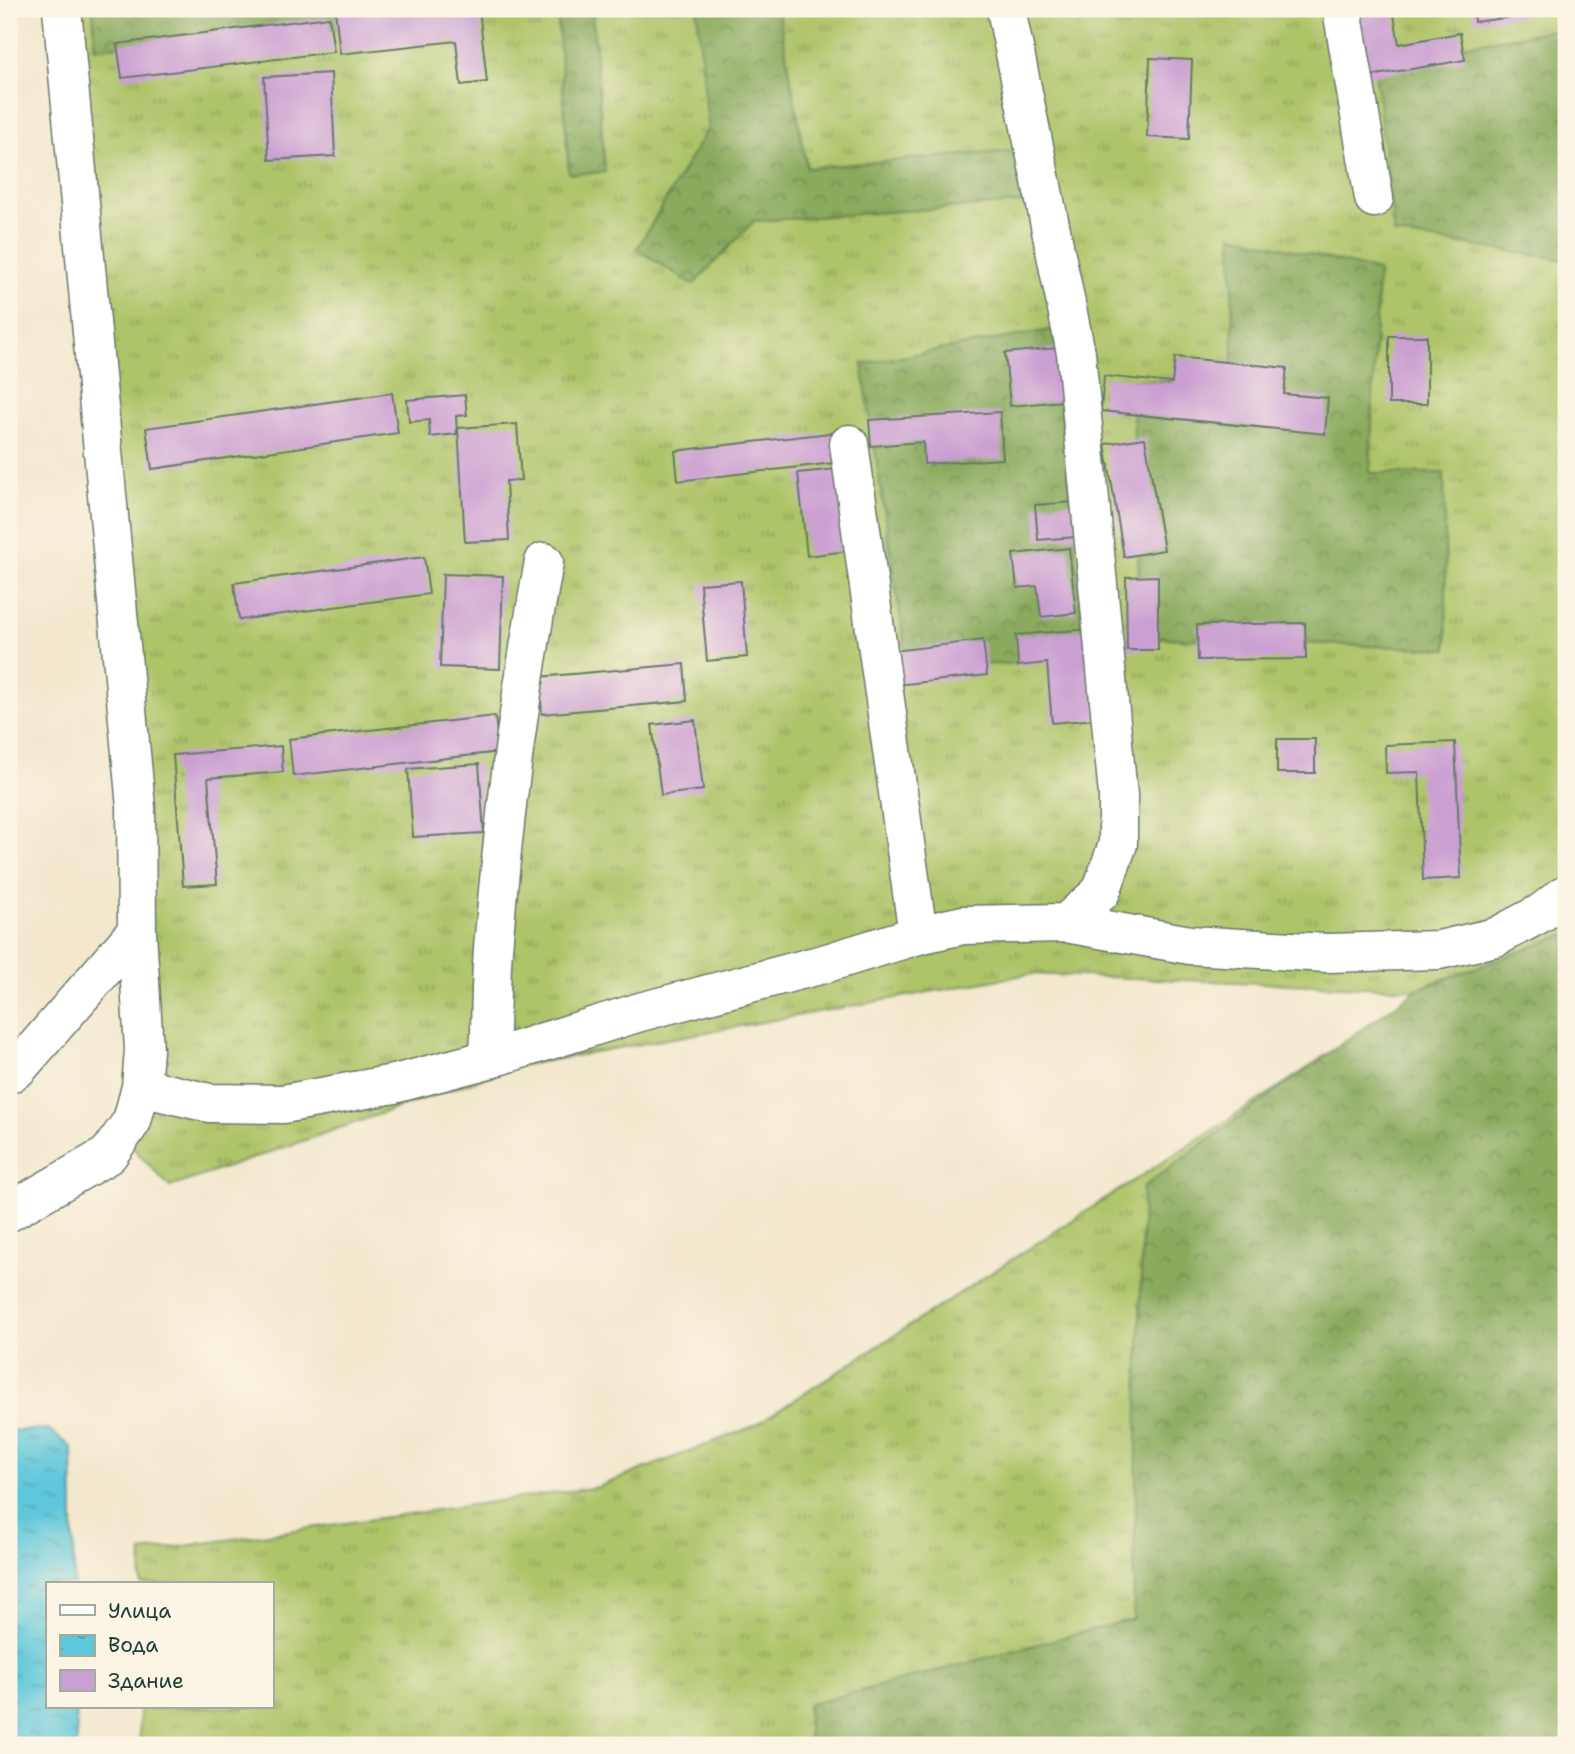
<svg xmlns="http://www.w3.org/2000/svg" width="1575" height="1754" font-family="'Shantell Sans',sans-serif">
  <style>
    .grass { fill: url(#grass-tufts); stroke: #66804e; stroke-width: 2 }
    .forest { fill: url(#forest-crowns); stroke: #547448; stroke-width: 2 }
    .water { fill: url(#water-ripples); stroke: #3e8287; stroke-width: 2 }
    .building { fill: #ca9fd2 }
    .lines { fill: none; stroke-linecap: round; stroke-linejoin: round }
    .minor-casing { stroke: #69796a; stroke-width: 41 }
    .minor { stroke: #fff; stroke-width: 38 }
  </style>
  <defs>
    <pattern id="grass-tufts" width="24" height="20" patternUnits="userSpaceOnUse" patternTransform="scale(1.75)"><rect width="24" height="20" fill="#aec469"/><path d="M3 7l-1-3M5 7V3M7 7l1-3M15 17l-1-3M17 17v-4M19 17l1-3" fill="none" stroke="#8da057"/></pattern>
    <pattern id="forest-crowns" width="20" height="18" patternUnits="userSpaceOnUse" patternTransform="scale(1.75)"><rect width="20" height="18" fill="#8aaa5d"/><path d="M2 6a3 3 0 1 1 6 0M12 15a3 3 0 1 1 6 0" fill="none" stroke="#708c4e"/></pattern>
    <pattern id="water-ripples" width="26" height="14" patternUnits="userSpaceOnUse" patternTransform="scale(1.75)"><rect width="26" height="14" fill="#5ec7da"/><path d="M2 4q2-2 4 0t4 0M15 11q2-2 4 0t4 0" fill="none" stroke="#4da3b2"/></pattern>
  </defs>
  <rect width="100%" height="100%" fill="#fcf5e5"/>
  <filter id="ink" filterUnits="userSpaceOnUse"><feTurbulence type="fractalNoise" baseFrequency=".0143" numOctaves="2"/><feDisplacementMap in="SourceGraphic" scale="14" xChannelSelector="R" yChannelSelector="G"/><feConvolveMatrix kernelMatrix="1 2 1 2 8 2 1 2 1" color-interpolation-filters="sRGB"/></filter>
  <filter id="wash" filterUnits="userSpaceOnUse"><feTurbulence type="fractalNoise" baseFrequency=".00686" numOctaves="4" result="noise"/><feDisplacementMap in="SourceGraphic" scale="28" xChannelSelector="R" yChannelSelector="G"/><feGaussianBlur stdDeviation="1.57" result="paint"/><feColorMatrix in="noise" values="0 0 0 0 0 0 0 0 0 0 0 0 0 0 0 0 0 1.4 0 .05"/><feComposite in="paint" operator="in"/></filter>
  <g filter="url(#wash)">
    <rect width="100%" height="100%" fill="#f3e8ce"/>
    <path class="grass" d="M 67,9 L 1566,9 L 1566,1745 L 139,1745 L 140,1707 L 271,1707 L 271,1584 L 141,1584 L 142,1552 L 598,1487 L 754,1426 L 1449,977 L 1416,989 L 1029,974 L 518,1066 L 170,1187 L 117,1131 L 141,1042 Z"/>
    <path class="forest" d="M 93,9 L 469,9 L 470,19 L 95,48 Z
      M 557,9 L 592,9 L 605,172 L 569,174 Z
      M 697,9 L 778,9 L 807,168 L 1030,149 L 1038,202 L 754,221 L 693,285 L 637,249 L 708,128 Z
      M 1566,28 L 1566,260 L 1394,234 L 1374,60 Z
      M 1232,235 L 1378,271 L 1370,473 L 1444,473 L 1447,649 L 1141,637 L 1132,379 L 1233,385 Z
      M 1055,329 L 1086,661 L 908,667 L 862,364 Z
      M 1566,934 L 1566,1745 L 809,1745 L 807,1705 L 1133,1619 L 1143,1187 L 1416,990 Z"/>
    <path class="water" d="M 48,1429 L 72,1448 L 74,1584 L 47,1584 L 47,1707 L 76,1707 L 77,1745 L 9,1745 L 9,1431 Z"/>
    <g id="blocks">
      <path class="building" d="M 335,9 L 479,9 L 487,82 L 461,85 L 456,41 L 340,54 Z
        M 1352,9 L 1393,9 L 1399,44 L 1460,33 L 1465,60 L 1364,77 Z
        M 1473,9 L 1521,9 L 1522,16 L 1474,22 Z
        M 329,17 L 334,52 L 122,78 L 117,44 Z
        M 1150,58 L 1192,60 L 1189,139 L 1147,137 Z
        M 331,73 L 335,156 L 269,160 L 264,77 Z
        M 1389,336 L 1427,336 L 1427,404 L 1389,404 Z
        M 1067,347 L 1073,400 L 1010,406 L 1005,353 Z
        M 1175,357 L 1287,368 L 1284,394 L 1328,398 L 1325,434 L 1101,411 L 1104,376 L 1172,383 Z
        M 392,393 L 398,433 L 152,469 L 146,428 Z
        M 465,395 L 467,415 L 456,416 L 457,434 L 430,437 L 429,420 L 409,422 L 407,400 Z
        M 1000,412 L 1003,459 L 924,464 L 923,442 L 871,446 L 869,420 Z
        M 517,424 L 521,480 L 506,481 L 509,540 L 465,542 L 458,428 Z
        M 838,432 L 842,462 L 678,481 L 675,451 Z
        M 1145,438 L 1164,550 L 1124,557 L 1105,444 Z
        M 846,468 L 856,550 L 807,556 L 798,473 Z
        M 1086,501 L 1089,536 L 1038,540 L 1035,505 Z
        M 1069,548 L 1076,613 L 1041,617 L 1037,586 L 1017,588 L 1013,554 Z
        M 424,557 L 429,594 L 239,620 L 234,583 Z
        M 443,574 L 503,576 L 500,669 L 440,667 Z
        M 1158,576 L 1158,650 L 1127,650 L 1126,577 Z
        M 741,581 L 747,657 L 707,661 L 700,584 Z
        M 1305,623 L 1306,659 L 1198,660 L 1197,625 Z
        M 1100,628 L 1107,718 L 1052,723 L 1047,663 L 1018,666 L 1016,635 Z
        M 983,640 L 987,675 L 897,685 L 893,651 Z
        M 684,664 L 687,701 L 542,714 L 539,677 Z
        M 495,716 L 499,752 L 293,776 L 289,739 Z
        M 695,720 L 703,790 L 661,795 L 652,725 Z
        M 1277,739 L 1315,739 L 1315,773 L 1277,773 Z
        M 1455,742 L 1461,878 L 1423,880 L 1419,772 L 1386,773 L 1385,745 Z
        M 281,746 L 283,772 L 208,778 L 217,884 L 183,886 L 173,755 Z
        M 479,764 L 484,833 L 413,837 L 408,769 Z"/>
    </g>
  </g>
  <g filter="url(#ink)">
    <use href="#blocks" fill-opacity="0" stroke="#69796a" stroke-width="2"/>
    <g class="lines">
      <g class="minor-casing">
        <path id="minor" d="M 1006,9 L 1076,353 L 1118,795 L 1118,844 L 1101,892 L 1066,923
          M 1342,9 L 1374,198
          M 849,444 L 918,935
          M 489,1059 C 491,1018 490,977 494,937 C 504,811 521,686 544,562
          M 9,1074 L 18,1068 L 137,931
          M 141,1087 L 209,1103 L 283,1104 L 394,1084 L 489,1059 L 640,1012 L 827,963 L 918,935 L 963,925 L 1066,923 L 1190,945 L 1327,953 L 1439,950 L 1496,937 L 1541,913 L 1566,894
          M 9,1212 L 108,1155 L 132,1121 L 141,1087 L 144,1050 L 137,931 L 136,807 L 62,9"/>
      </g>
      <use href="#minor" class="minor"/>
    </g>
  </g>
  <rect width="1575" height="1754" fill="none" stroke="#fcf5e5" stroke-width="35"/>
  <rect x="46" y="1582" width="228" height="126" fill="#fcf5e5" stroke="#a4ab9e" stroke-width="2"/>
  <rect x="60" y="1605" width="35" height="10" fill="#ffffff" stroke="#a4ab9e" stroke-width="2"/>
  <text x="108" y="1618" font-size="21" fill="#1f3d34">Улица</text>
  <rect x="60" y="1635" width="35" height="21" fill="url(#water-ripples)" stroke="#a4ab9e" stroke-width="2"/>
  <text x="108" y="1652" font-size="21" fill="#1f3d34">Вода</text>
  <rect x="60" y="1670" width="35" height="21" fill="#ca9fd2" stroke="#a4ab9e" stroke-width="2"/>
  <text x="108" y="1688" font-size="21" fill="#1f3d34">Здание</text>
</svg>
